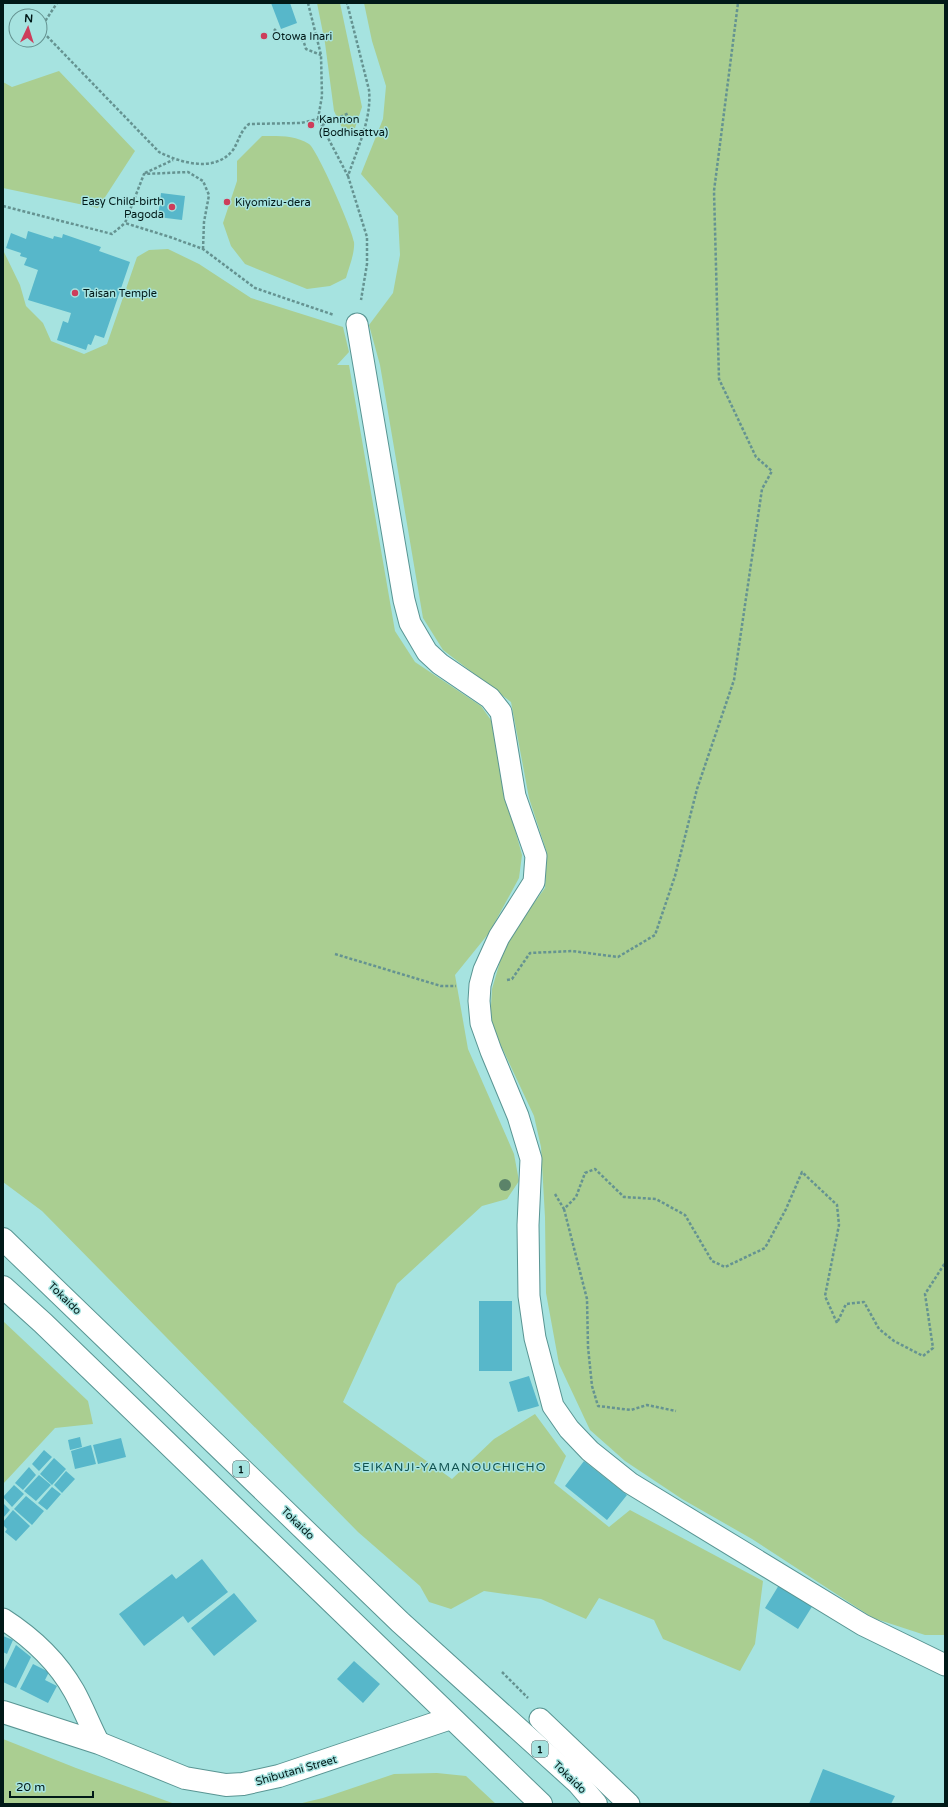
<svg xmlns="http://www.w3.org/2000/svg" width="948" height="1807" font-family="'Varela Round',sans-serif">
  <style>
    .green { fill: #aace91 }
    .building { fill: #57b7ca }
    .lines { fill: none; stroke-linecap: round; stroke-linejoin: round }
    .street-casing { stroke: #599593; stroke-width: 23 }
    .secondary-casing { stroke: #599593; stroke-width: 24 }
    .highway-casing { stroke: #599593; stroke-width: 24 }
    .path { stroke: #659391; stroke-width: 2.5; stroke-dasharray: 3 2; stroke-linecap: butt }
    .street { stroke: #fff; stroke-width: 21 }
    .secondary { stroke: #fff; stroke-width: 22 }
    .highway { stroke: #fff; stroke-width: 22 }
    .tree { fill: #5b8369 }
    .poi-dot { fill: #cd3d5b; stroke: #a6e3e0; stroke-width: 1.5 }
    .labels { text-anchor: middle; stroke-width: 3; stroke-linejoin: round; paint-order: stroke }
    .shield { fill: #a6e3e0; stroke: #325654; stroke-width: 1 }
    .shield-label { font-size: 10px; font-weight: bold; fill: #011918 }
    .poi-label { font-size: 11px; fill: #011918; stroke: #a6e3e0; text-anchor: start }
    .street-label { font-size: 11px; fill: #011918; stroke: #a6e3e0 }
    .neighbourhood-label { font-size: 12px; letter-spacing: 1px; fill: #0f514f; stroke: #a6e3e0 }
  </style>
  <rect width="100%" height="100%" fill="#a6e3e0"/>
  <path class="green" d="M 317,3 L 340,3 L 362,107 L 355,128 L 343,130 L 334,111 L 325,43 Z
    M 364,3 L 945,3 L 945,1635 L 925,1635 L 873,1618 L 752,1539 L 682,1499 L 625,1461 L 590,1430 L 559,1364 L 546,1293 L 545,1217 L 541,1147 L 534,1116 L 490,1022 L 492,989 L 506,941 L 545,888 L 547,853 L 529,798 L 511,702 L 443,650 L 423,618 L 380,365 L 369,325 L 393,293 L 400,255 L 398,216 L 361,174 L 383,119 L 386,86 L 372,41 Z
    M 59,71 L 135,151 L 98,208 L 3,188 L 3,82 L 12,87 Z
    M 262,136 C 279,136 295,135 309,144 C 317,149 353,231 354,242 C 355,253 349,267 346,278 L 330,286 L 307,289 L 245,264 L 231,246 L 223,223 L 237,181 L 237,161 Z
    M 168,249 L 199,264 L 251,298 L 343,327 L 349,352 L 337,365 L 349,365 L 395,631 L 415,662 L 481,706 L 493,723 L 506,797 L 522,855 L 519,878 L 489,933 L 455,975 L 468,1049 L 514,1154 L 519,1181 L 507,1199 L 482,1206 L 397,1284 L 343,1402 L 452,1479 L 494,1439 L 535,1414 L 566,1456 L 554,1483 L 609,1527 L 630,1510 L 763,1581 L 755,1644 L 740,1671 L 663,1639 L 654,1620 L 599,1598 L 586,1619 L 541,1599 L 484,1591 L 451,1609 L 429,1602 L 420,1586 L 358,1532 L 42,1211 L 3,1182 L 3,250 L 20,285 L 26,306 L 43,323 L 51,341 L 84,354 L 107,344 L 137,257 L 149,250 Z
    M 3,1321 L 88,1401 L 93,1424 L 55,1428 L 3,1484 Z
    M 3,1739 L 76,1768 L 175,1804 L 3,1804 Z
    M 437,1773 L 466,1776 L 496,1804 L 298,1804 L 323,1798 L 394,1774 Z"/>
  <path class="building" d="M 271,3 L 290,3 L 297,23 L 281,29 Z
    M 161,193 L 185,196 L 182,220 L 158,217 Z
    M 28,231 L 53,239 L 54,236 L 62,238 L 63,234 L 101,247 L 99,251 L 130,262 L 104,338 L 95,335 L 91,345 L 88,344 L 86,350 L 57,340 L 63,321 L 68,323 L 71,313 L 28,300 L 38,270 L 24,265 L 27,258 L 20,256 L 21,253 L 6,248 L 11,233 L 26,239 Z
    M 479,1301 L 512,1301 L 512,1371 L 479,1371 Z
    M 529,1376 L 539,1406 L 518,1412 L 509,1382 Z
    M 80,1437 L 82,1447 L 70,1450 L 68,1440 Z
    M 121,1438 L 126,1457 L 98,1464 L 93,1445 Z
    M 91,1445 L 96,1464 L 75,1469 L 71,1451 Z
    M 44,1450 L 52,1457 L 39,1471 L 32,1464 Z
    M 54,1458 L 66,1469 L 52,1485 L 40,1474 Z
    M 584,1461 L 627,1495 L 607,1520 L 565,1486 Z
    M 29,1467 L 36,1475 L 23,1490 L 15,1483 Z
    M 66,1471 L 75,1479 L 62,1493 L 54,1485 Z
    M 39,1475 L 51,1485 L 36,1501 L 24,1491 Z
    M 14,1485 L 24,1494 L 12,1507 L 3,1497 Z
    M 52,1487 L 61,1494 L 47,1510 L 38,1503 Z
    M 26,1496 L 44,1511 L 32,1525 L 14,1509 Z
    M 3,1503 L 10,1510 L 3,1518 Z
    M 13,1510 L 30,1526 L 16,1541 L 5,1532 L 7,1529 L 3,1525 L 3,1522 Z
    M 202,1559 L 228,1592 L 188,1623 L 183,1616 L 144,1646 L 119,1614 L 172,1574 L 176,1579 Z
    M 779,1585 L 813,1605 L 798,1629 L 765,1608 Z
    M 234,1593 L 257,1621 L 214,1656 L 191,1628 Z
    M 3,1636 L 13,1640 L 7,1654 L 3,1652 Z
    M 16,1645 L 31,1657 L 16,1688 L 3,1682 L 3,1672 Z
    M 354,1661 L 380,1684 L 363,1703 L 337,1679 Z
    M 33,1664 L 49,1672 L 45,1680 L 57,1686 L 48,1703 L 20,1689 Z
    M 823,1769 L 895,1796 L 891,1804 L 809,1804 Z"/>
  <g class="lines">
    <g class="street-casing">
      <path id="street" d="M 357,324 L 404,600 L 410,623 L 427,652 L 440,664 L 490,698 L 501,712 L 515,796 L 536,856 L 534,882 L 499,937 L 484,970 L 480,985 L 479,1001 L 481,1023 L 491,1051 L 518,1116 L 531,1159 L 528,1225 L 529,1296 L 535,1338 L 553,1406 L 569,1429 L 590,1451 L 630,1483 L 863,1625 L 945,1665
        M 3,1619 C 31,1637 57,1661 74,1691 C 83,1707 90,1726 99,1743
        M 540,1719 L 629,1804"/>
    </g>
    <g class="secondary-casing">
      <path id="secondary" d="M 3,1712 L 99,1743 L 185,1778 L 226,1785 L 243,1784 L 279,1776 L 451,1718"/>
    </g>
    <g class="highway-casing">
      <path id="highway" d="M 3,1239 L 400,1622 L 578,1783 L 596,1804
        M 3,1287 L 43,1323 L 541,1804"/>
    </g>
    <path class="path" d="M 308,3 L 321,55 L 322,96 L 318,119 L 348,176 C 357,149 372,119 369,90 L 347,3
      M 40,29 L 159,152 C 181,163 215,173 233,150 C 239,141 240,131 249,124 L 301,123 L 318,119
      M 40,29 L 57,3
      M 274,29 C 276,31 279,34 282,35 C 295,41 301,30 306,49 L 321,55
      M 322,125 L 349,113
      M 145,173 L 173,160
      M 348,176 L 367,237 L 367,264 L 361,300
      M 3,206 L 112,234 L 125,223
      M 203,249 L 204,222 L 209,195 L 203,181 L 188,172 L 144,174 L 125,223 L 170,237 L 203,249 L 255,288 L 334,315
      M 335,954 L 441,986 L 456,986
      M 507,980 L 512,979 L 530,953 L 572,951 L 618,957 L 655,935 L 675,876 L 697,789 L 734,680 L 762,489 L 772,471 L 756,457 L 719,379 L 714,191 L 738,3
      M 555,1194 L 564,1209 L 576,1197 L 585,1173 L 595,1169 L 624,1197 L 656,1199 L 685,1215 L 712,1261 L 725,1267 L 765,1248 L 786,1209 L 802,1172 L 837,1205 L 839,1225 L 825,1296 L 837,1323 L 846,1304 L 864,1302 L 879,1329 L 894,1341 L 923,1356 L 933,1348 L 925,1294 L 945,1263
      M 564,1209 L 587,1299 L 588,1347 L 592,1386 L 598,1406 L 631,1410 L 647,1405 L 676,1411
      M 502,1672 L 528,1698"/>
    <use href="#street" class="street"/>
    <use href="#secondary" class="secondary"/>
    <use href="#highway" class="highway"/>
  </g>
  <circle class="tree" cx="505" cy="1185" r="6"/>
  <g class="poi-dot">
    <circle cx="264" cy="36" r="4"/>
    <circle cx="311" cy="125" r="4"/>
    <circle cx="227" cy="202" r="4"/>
    <circle cx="172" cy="207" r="4"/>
    <circle cx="75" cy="293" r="4"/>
  </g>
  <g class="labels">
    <g class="shield">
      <rect x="233" y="1461" width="16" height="16" rx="3"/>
      <rect x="532" y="1741" width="16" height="16" rx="3"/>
    </g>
    <g class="shield-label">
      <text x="241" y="1473">1</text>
      <text x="540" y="1753">1</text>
    </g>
    <g class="poi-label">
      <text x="272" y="40">Otowa Inari</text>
      <text x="319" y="123">Kannon<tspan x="319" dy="13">(Bodhisattva)</tspan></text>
      <text x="164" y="205" text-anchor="end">Easy Child-birth<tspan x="164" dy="13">Pagoda</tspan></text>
      <text x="235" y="206">Kiyomizu-dera</text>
      <text x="83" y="297">Taisan Temple</text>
    </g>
    <g class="street-label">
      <text transform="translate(65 1298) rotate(44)" y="4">Tokaido</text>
      <text transform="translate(298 1523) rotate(44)" y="4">Tokaido</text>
      <text transform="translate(296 1770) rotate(-16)" y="4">Shibutani Street</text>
      <text transform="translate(570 1777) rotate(44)" y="4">Tokaido</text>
    </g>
    <g class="neighbourhood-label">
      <text x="450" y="1471">SEIKANJI-YAMANOUCHICHO</text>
    </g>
  </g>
  <rect width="948" height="1807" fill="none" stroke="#011918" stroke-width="8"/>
  <g transform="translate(28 28) rotate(4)"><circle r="19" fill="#a6e3e0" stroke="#649290"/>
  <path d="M0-3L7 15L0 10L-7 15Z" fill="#cd3d5b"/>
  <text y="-6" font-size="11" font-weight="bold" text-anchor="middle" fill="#011918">N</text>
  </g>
  <path d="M10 1791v6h83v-6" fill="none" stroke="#011918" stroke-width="2"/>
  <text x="16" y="1791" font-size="12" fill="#011918" stroke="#a6e3e0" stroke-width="3" paint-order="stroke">20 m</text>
</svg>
